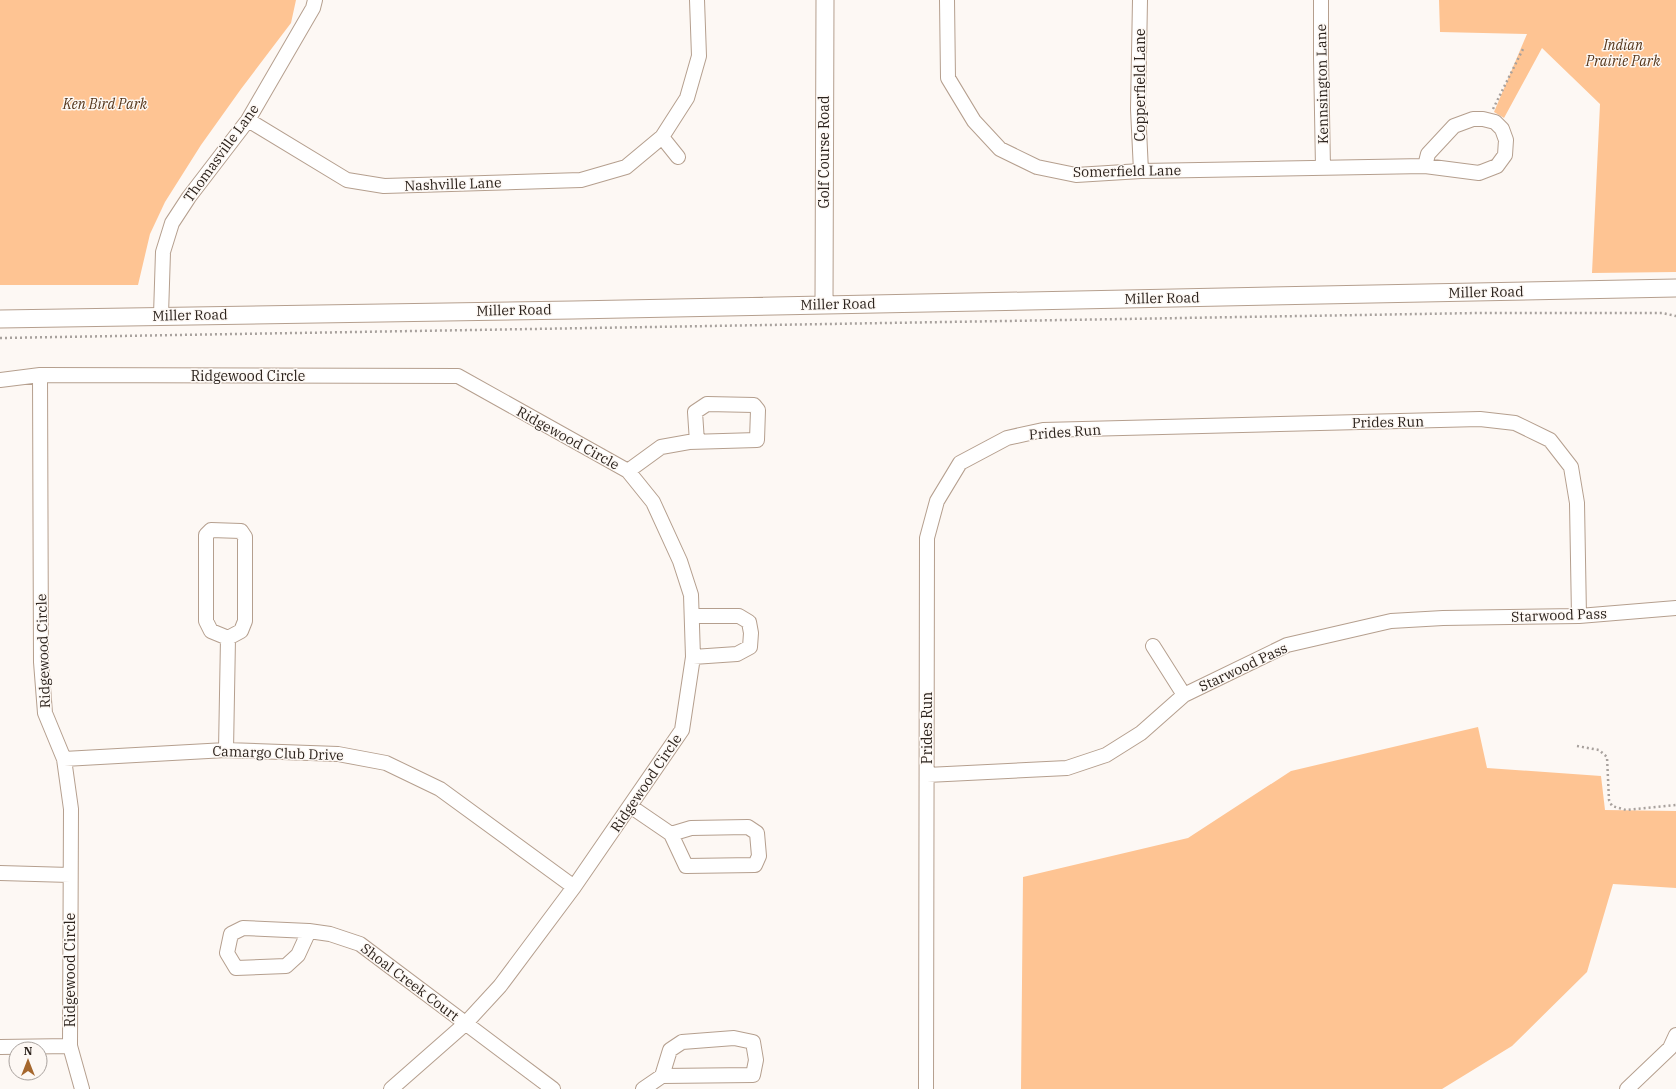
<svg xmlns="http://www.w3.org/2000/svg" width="1676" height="1089" font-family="'IBM Plex Serif',serif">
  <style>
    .green { fill: #fec493 }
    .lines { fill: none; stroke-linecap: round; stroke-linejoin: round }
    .minor-casing { stroke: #b59f8e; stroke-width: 16 }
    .tertiary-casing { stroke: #b59f8e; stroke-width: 19 }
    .path { stroke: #a8a19d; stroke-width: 2.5; stroke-dasharray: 2 3; stroke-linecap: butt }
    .minor { stroke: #fff; stroke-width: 14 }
    .tertiary { stroke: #fff; stroke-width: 17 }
    .labels { text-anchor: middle; stroke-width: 3; stroke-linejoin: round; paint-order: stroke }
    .park-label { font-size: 14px; font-style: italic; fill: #56371c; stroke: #fdf8f4 }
    .street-label { font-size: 14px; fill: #2b221c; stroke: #fdf8f4 }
  </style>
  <rect width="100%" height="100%" fill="#fdf8f4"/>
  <path class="green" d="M 0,0 L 296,0 L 291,23 L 241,89 L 201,145 L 165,202 L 150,234 L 138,285 L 0,285 Z
    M 1439,0 L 1676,0 L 1676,272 L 1592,273 L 1600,104 L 1542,48 L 1504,118 L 1494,112 L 1527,34 L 1440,32 Z
    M 1478,727 L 1487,768 L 1601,776 L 1605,810 L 1676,811 L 1676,888 L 1613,884 L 1587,972 L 1512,1046 L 1442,1089 L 1021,1089 L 1023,877 L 1188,838 L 1291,771 Z"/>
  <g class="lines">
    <g class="minor-casing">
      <path id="minor" d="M 947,0 L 948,78 L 974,121 L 1000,149 L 1037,167 L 1076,175 L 1141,171 L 1425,166 L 1479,173 L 1497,166 L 1505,155 L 1506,140 L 1502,129 L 1495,122 L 1483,119 L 1473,119 L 1454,126 L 1428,154 L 1425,166
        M 1140,0 L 1138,109 L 1141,171
        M 1321,0 L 1321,57 L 1323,168
        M 248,120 L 347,180 L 384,186 L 581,180 L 626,167 L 662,137 L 687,98 L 699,56 L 697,0
        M 662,137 L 678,157
        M 161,315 L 163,252 L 172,223 L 189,197 L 248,120 L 313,8 L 315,0
        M 40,375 L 41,662 L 45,713 L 64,759 L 71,809 L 70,1046 L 82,1089
        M 0,380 L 40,375 L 458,376 L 628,471 L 653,502 L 680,561 L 691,595 L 693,657 L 682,730 L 574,887 L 500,986 L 465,1024 L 391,1089
        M 628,471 L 661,447 L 689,442 L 757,440 L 758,410 L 754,405 L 707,404 L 695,412 L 697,442
        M 692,616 L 739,616 L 749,622 L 751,633 L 750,647 L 737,654 L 693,657
        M 1153,646 L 1184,695
        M 226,750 L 228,638 L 211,631 L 206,621 L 206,535 L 211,530 L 241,531 L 245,537 L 245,621 L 241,631 L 228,638
        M 64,759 L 226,750 L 338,754 L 386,763 L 440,789 L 574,887
        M 927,775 L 1067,768 L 1106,755 L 1141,733 L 1184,695 L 1287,645 L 1391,621 L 1443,618 L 1579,616 L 1676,608
        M 630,806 L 671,834 L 686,866 L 755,865 L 759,856 L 757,833 L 748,827 L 691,828 L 671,834
        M 0,873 L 70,875
        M 309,931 L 298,955 L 286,966 L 236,968 L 227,953 L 231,934 L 243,928 L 309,931 L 330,934 L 360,944 L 553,1089
        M 0,1047 L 70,1046
        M 643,1089 L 662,1076 L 753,1075 L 756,1060 L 753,1042 L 734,1038 L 682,1042 L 670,1050 L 662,1076
        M 926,1089 L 927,538 L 937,501 L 960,463 L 1007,438 L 1043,430 L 1480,419 L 1515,423 L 1550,440 L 1571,467 L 1577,503 L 1579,616
        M 1627,1089 L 1670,1048 L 1676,1035"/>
    </g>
    <g class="tertiary-casing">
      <path id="tertiary" d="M 824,304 L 825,0
        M 0,319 L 573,310 L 1676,288"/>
    </g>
    <path class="path" d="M 1493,109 L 1524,47
      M 0,338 L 1478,313 L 1662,313 L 1676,316
      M 1577,746 L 1599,750 L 1607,757 L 1609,800 L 1612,806 L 1626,810 L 1676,805"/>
    <use href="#minor" class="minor"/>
    <use href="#tertiary" class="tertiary"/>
  </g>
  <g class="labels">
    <g class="park-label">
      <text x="1623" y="50">Indian<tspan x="1623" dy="16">Prairie Park</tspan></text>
      <text x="105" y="109">Ken Bird Park</text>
    </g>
    <g class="street-label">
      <text transform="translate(1322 84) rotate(-91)" y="5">Kennsington Lane</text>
      <text transform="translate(1140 85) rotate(-90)" y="5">Copperfield Lane</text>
      <text transform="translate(824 152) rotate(-90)" y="5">Golf Course Road</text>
      <text transform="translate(221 153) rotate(-54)" y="5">Thomasville Lane</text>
      <text transform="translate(1127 171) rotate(-1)" y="5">Somerfield Lane</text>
      <text transform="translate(453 184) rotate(-2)" y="5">Nashville Lane</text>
      <text transform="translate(1486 292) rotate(-1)" y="5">Miller Road</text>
      <text transform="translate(1162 298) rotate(-1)" y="5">Miller Road</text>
      <text transform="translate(838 304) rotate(-1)" y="5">Miller Road</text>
      <text transform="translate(514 310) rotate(-1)" y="5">Miller Road</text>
      <text transform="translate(190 315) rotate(-1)" y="5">Miller Road</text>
      <text x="248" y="381">Ridgewood Circle</text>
      <text transform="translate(1388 422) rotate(-1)" y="5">Prides Run</text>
      <text transform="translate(1065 432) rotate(-4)" y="5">Prides Run</text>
      <text transform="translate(568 438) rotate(29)" y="5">Ridgewood Circle</text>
      <text transform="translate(1559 615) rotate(-2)" y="5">Starwood Pass</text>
      <text transform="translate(43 651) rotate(-92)" y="5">Ridgewood Circle</text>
      <text transform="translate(1243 667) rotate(-25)" y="5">Starwood Pass</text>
      <text transform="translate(927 728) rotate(-90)" y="5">Prides Run</text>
      <text transform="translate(278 753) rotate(2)" y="5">Camargo Club Drive</text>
      <text transform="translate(646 783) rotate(-56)" y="5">Ridgewood Circle</text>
      <text transform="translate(70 970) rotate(-90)" y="5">Ridgewood Circle</text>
      <text transform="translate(410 982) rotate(37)" y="5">Shoal Creek Court</text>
    </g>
  </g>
  <g transform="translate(28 1061)"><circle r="19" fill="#fdf8f4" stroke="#a9a29e"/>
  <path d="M0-3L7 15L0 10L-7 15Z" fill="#a5672d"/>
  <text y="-6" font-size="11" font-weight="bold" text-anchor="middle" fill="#2b221c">N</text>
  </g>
</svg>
